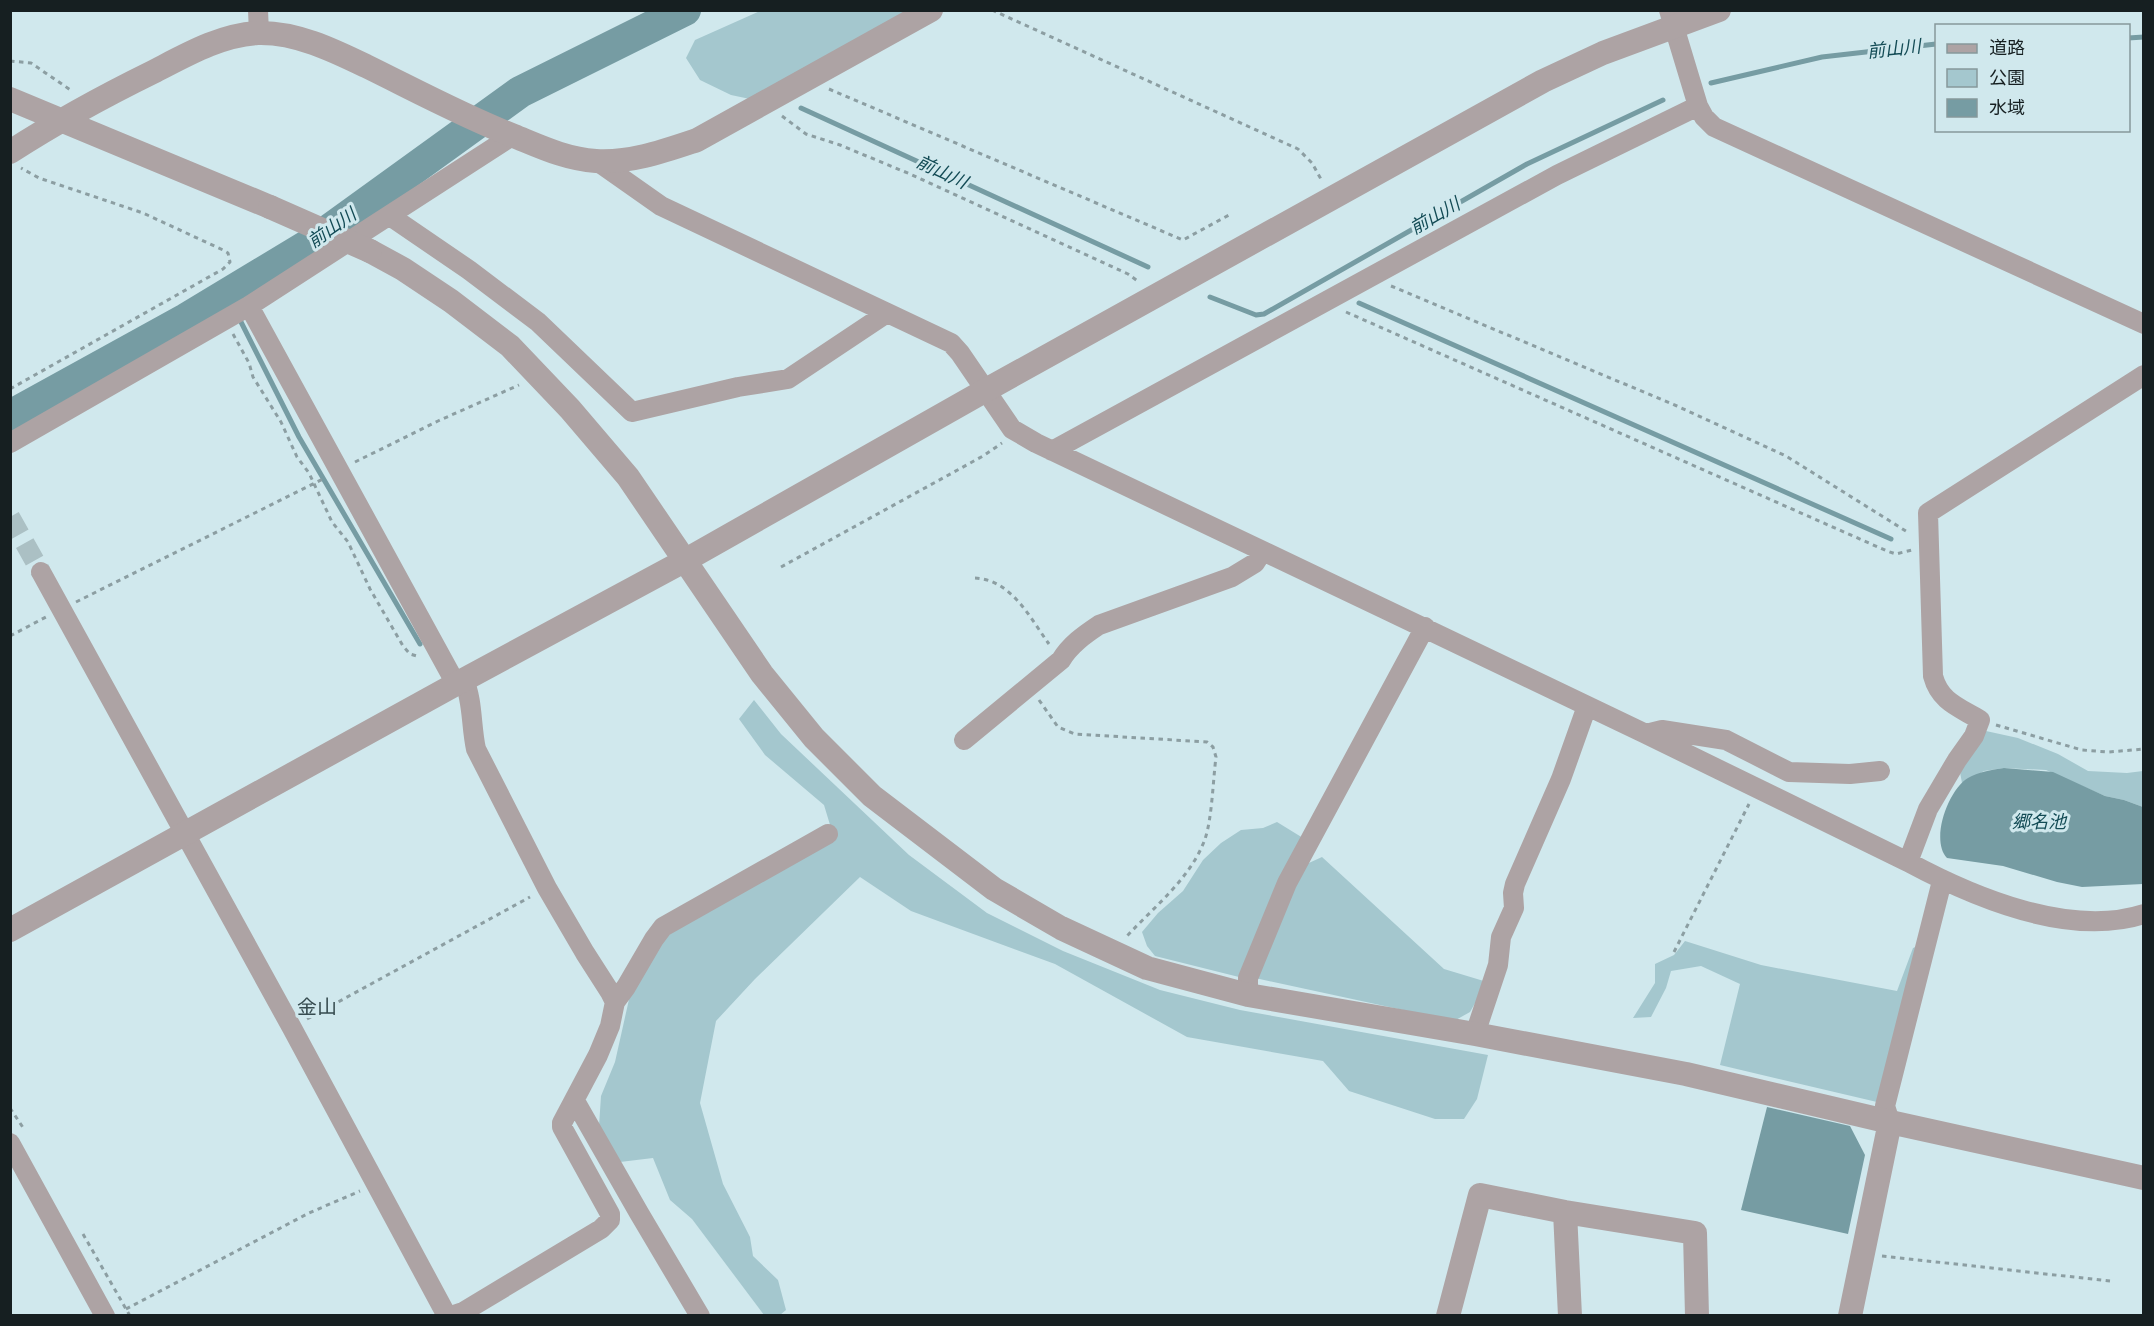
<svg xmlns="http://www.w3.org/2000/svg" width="2154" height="1326" font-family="Overpass,'Noto Sans JP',sans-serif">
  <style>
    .green { fill: #a4c7ce }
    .water { fill: #769ca3 }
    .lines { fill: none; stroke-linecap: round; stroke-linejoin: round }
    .stream { stroke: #769ca3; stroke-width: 5 }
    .river { stroke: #769ca3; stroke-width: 32 }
    .minor-tunnel { stroke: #abc0c4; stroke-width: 20; stroke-dasharray: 20 10; stroke-linecap: butt }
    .path { stroke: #8c9ea2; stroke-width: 3; stroke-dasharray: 4.5 4.5; stroke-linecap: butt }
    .minor { stroke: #ada3a4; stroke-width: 20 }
    .tertiary { stroke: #ada3a4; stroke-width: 24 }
    .tertiary-bridge { stroke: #ada3a4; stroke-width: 24 }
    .labels { text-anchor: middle; stroke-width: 6; stroke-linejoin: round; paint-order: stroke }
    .water-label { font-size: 18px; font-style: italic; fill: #134b55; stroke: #d0e8ed }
    .quarter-label { font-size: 20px; fill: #364b4f; stroke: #d0e8ed }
  </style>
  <rect width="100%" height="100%" fill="#d0e8ed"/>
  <path class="green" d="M 760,11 L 908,11 L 750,99 L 731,95 L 700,80 L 686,58 L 695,40 Z
    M 754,700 L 781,734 L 909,855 L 987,913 L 1063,951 L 1160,990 L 1240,1010 L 1488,1055 L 1477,1099 L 1464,1119 L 1435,1119 L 1349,1091 L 1323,1061 L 1187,1037 L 1055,964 L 911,911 L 860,877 L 755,979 L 716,1021 L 700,1103 L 723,1184 L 750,1237 L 753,1256 L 778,1280 L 786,1310 L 780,1315 L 764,1315 L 692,1219 L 670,1200 L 653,1158 L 620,1162 L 599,1126 L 601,1096 L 615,1062 L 632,986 L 663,933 L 834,838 L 824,805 L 765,755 L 739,719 Z
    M 1986,731 L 2018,738 L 2058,754 L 2088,771 L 2127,773 L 2143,771 L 2143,807 L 2124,800 L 2105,796 L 2046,770 L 2004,768 L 1984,771 L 1962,783 L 1958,761 Z
    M 1277,822 L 1303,838 L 1243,978 L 1155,956 L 1147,946 L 1142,932 L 1158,913 L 1183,891 L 1203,860 L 1221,843 L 1241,830 L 1263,828 Z
    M 1322,857 L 1444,969 L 1487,982 L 1470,1012 L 1454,1021 L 1255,978 L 1300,867 Z
    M 1685,941 L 1761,965 L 1897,991 L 1913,948 L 1920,945 L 1877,1102 L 1720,1065 L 1740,984 L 1701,966 L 1671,971 L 1666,988 L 1651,1017 L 1633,1018 L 1655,983 L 1655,964 L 1674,955 Z"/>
  <path class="water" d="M 2004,768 L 2053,772 L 2105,796 L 2124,800 L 2143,807 L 2143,884 L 2082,887 L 2057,882 L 2003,866 L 1947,858 C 1930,840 1948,790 1968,778 C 1978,772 1991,770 2004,768 Z
    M 1767,1107 L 1850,1126 L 1865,1155 L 1848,1234 L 1741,1210 Z"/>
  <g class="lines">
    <path class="stream" d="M 645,29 L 657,35
      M 2128,38 L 2144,37
      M 1711,83 L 1822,57 L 1936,44
      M 801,108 L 1148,267
      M 226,295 L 234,310
      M 1210,297 L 1256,315 L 1264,314 L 1527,164 L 1663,100
      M 1359,303 L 1891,539
      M 239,318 L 299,437 L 420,644"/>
    <path class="river" d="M 10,416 L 186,319 L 307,246 L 520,92 L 685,10"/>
    <path class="minor-tunnel" d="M 10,517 L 41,572"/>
    <path class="path" d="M 992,10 L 1298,149 L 1312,163 L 1322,181
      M 10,61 L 31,63 L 72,91
      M 829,89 L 1183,240 L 1229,215
      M 782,116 L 806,134 L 840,145 L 910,174 L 1128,274 L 1139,282
      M 1391,286 L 1677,406 L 1786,456 L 1909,533
      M 1346,312 L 1887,551 L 1896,554 L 1912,550
      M 233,334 L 249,363 L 253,377 L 281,422 L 297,457 L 309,473 L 332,522 L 348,542 L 370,589 L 403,646 L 410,654 L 420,657
      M 10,389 L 223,269 L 230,262 L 228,253 L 223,250 L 143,213 L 39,178 L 21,168
      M 355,462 L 438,421 L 519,385
      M 781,567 L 983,456 L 1002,443
      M 975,578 C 1012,580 1030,618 1049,644
      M 76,602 L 323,479
      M 10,636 L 46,617
      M 1039,700 L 1058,727 L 1075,734 L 1207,742 L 1213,747 L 1216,757 C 1213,780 1212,819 1205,839 C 1191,878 1154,907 1127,936
      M 1996,725 L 2082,750 L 2108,752 L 2144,749
      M 1674,952 L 1749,804
      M 307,1019 L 530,897
      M 10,1108 L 24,1129
      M 83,1234 L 130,1316
      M 1882,1256 L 2110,1281
      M 126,1309 L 309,1213 L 360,1191"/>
    <path class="minor" d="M 258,10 L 259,33
      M 1669,10 L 1698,106 L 1704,117 L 1714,127 L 2144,324
      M 597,161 L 661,206 L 951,343 L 960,353 L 1012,429 L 1036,443 C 1239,539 1443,637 1646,734 L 1662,730 L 1726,740 L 1789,772 L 1850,774 L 1880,771
      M 390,216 L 469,270 L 538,322 L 632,412 L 738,387 L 788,379 L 887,313
      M 249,306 L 456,684
      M 2144,375 L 1928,513 L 1933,676 C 1940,702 1959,707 1980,720 L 1974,736 L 1957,760 L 1928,809 L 1908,862 C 1973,897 2070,938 2144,914
      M 10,443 L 249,306 L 512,136
      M 1052,451 L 1557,175 L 1698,106
      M 41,572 L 292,1028 L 447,1316
      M 464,680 C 473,701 471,727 476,749 L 547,888 L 585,953 L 610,992 L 615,1002
      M 1646,734 L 1908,862
      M 964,740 L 1061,660 C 1070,645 1084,635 1099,625 L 1232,577 L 1255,563 L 1262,552
      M 1248,995 L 1248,978 L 1287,883 L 1425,627
      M 1475,1034 L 1498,965 L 1501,937 L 1514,908 L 1513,893 L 1515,884 L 1561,779 L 1587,706
      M 575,1101 L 639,1213 L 700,1316
      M 1890,1122 L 1885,1106 L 1942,881
      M 10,1143 L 105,1316
      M 451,1316 L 463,1312 L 601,1229 L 610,1220 L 610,1214 L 562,1127 L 562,1123 L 598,1055 L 610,1026 L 615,1002 L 626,987 L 654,939 L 663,927 L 828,834"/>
    <path class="tertiary" d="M 10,99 L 270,207
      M 10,152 C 58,121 102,97 153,72 C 186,55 220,35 258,33 C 296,32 333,50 366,66 C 415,90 463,116 514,136 C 541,147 566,159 596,161 C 631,163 664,151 697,140 L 931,10
      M 370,251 L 403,269 L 451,301 L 510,346 L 570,409 L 628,477 L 762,674 L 814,738 L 872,796 L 994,889 L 1061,928 L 1147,968 L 1248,995 L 1475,1034 L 1686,1074 L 1890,1122 L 2144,1178
      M 10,930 L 456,684 L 684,561 L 986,390 L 1543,81 L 1603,53 L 1719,10
      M 1565,1212 L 1570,1316
      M 1448,1316 L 1480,1195 L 1565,1212 L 1695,1233 L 1697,1316
      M 1850,1316 L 1890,1122"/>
    <path class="tertiary-bridge" d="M 270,207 L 370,251"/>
  </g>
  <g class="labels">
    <g class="water-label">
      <text transform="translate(1894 49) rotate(-6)" y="6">前山川</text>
      <text transform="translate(942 172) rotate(25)" y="6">前山川</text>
      <text transform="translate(1435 216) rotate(-30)" y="6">前山川</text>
      <text transform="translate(332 228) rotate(-35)" y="6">前山川</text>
      <text x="2039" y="828">郷名池</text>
    </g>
    <g class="quarter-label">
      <text x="317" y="1014">金山</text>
    </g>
  </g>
  <rect width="2154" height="1326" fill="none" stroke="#161f21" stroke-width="24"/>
  <rect x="1935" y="24" width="195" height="108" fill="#d0e8ed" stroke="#86989b" stroke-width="1.5"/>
  <rect x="1947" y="44" width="30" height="9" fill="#ada3a4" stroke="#86989b" stroke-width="1.5"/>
  <text x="1989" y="54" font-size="18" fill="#161f21">道路</text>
  <rect x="1947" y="69" width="30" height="18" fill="#a4c7ce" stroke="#86989b" stroke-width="1.5"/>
  <text x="1989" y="84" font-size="18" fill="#161f21">公園</text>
  <rect x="1947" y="99" width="30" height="18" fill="#769ca3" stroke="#86989b" stroke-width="1.5"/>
  <text x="1989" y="114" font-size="18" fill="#161f21">水域</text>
</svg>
